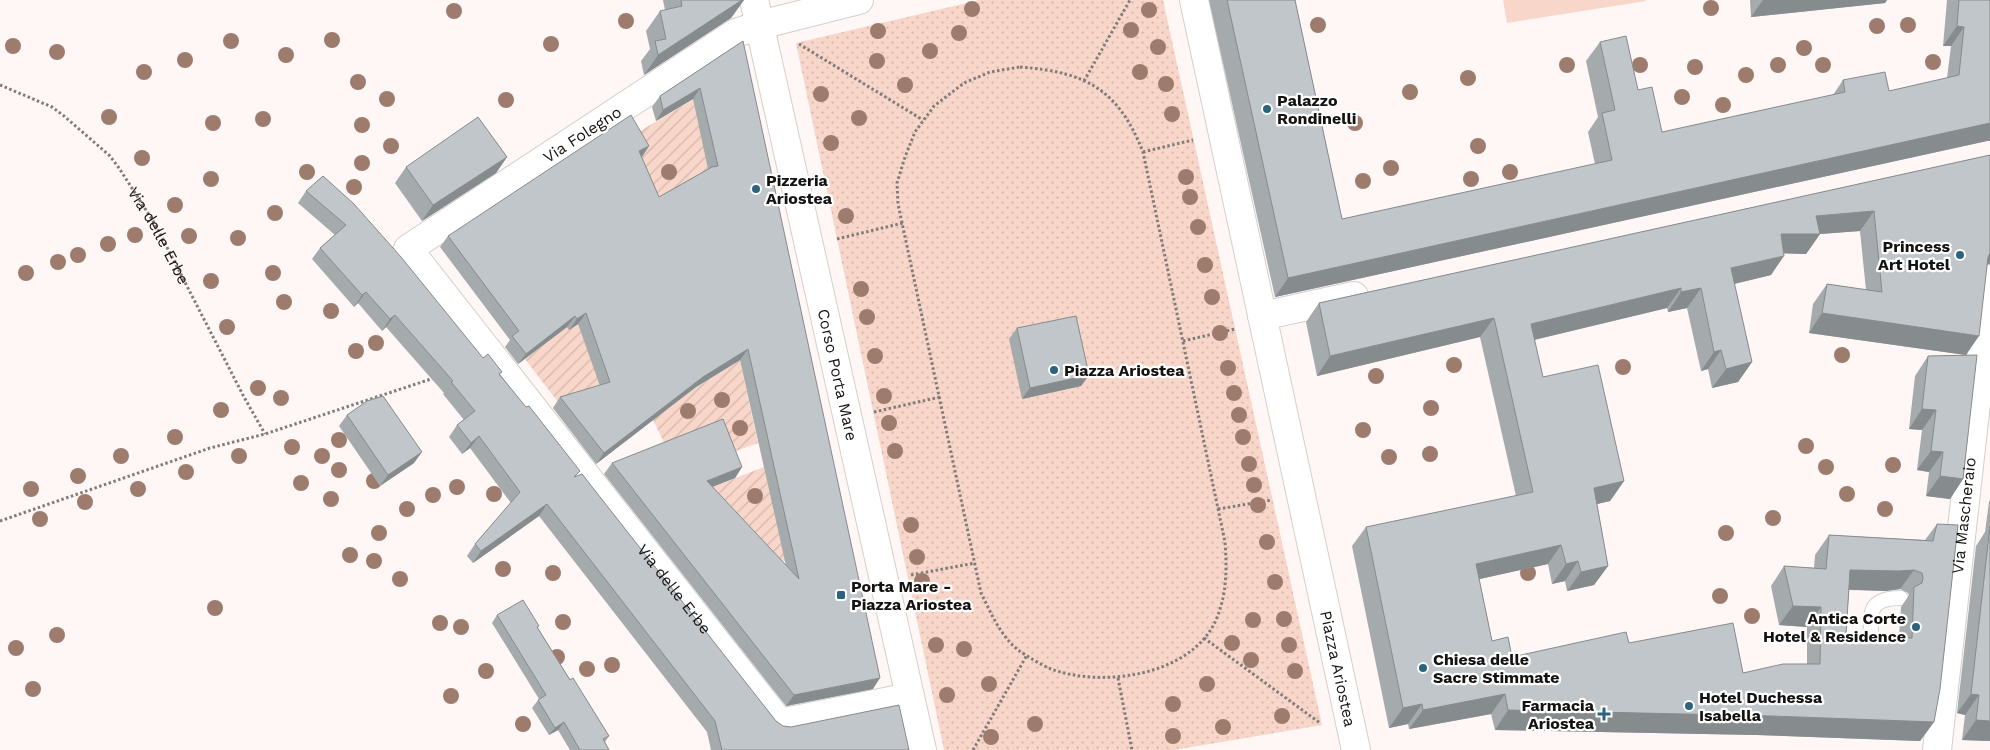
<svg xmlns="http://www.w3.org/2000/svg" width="1990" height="750" font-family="'Work Sans',sans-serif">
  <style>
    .park { fill: url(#park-dots) }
    .garden { fill: url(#garden-furrows) }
    .pitch { fill: #f8d6c9 }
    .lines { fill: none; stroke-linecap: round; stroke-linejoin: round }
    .lane-casing { stroke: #d5cfcc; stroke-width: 16 }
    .street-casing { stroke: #d5cfcc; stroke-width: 30 }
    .secondary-casing { stroke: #d5cfcc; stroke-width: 30 }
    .path { stroke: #807c7a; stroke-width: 3; stroke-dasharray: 2.5 2.5; stroke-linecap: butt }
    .lane { stroke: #fff; stroke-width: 14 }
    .street { stroke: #fff; stroke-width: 28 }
    .secondary { stroke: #fff; stroke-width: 28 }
    .tree { fill: #9d7c6e }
    .wall { fill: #a5aaad; fill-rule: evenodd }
    .shaded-wall { fill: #868b8d }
    .building { fill: #c0c6c9; stroke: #868b8d; fill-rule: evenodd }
    .poi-dot { fill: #2c647e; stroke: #fff; stroke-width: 2 }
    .labels { text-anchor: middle; stroke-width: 4.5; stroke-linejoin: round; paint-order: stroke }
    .poi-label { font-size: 16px; font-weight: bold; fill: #151312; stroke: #fff; text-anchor: start }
    .street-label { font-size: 16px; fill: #151312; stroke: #fff }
  </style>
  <defs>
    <pattern id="park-dots" width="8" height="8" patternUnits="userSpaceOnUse" patternTransform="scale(1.25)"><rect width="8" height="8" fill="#f8d6c9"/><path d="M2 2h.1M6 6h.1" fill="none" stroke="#d4b7ac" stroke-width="1.8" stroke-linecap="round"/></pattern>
    <pattern id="garden-furrows" width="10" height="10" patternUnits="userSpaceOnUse" patternTransform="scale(1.25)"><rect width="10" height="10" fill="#f8d6c9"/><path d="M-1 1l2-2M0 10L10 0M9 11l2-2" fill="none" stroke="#d4b7ac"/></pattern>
  </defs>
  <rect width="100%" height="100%" fill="#fef7f5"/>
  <path class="park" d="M 980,0 L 1163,0 L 1322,725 L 1174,750 L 944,750 L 796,43 Z"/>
  <path class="garden" d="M 694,99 L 710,177 L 652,207 L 627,164 L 630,137 Z
    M 530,253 L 597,311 L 745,349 L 561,406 L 525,359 L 548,341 Z
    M 740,360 L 758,443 L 736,451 L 732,447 L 723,450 L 715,430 L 681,443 L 688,464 L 683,466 L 694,494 L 764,467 L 781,543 L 790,541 L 794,559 L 769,564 L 773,571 L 744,594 L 734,579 L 753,565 L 746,556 L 739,534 L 719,513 L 704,528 L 724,549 L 716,555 L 684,513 L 689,509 L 662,473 L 677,469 L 653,420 L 696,387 Z"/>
  <path class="pitch" d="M 1503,0 L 1646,0 L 1646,1 L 1507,23 Z"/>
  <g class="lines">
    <g class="lane-casing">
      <path id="lane" d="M 1871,647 C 1872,618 1863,598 1901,598"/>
    </g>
    <g class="street-casing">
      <g id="street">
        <path id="s2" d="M 859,0 L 760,25 L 736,33 L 408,249 L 780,723 L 910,697"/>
        <path id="s3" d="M 1194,0 L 1356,750"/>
        <path d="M 1262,316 L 1354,296"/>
        <path id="s4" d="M 1937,750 L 1990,279"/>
      </g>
    </g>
    <g class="secondary-casing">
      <g id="secondary">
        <path id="s5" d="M 754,0 L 922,750"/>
      </g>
    </g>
    <g class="path">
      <path d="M 799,44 L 923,120"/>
      <path d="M 1020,67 C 1086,72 1118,89 1143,152 L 1225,542 C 1227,569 1227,594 1216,620 C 1191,676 1102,688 1051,669 C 1041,665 1027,656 1018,650 C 1000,635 991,613 981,593 L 898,204 L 897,183 L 905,157 L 915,132 L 934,106 L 964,83 L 990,72 Z"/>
      <path d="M 1084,81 L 1130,0"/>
      <path id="s1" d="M 0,85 L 52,107 L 64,116 L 110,156 L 119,168 L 155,224 L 244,397 L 265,434"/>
      <path d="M 1143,152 L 1193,140"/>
      <path d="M 837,239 L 903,223"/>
      <path d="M 1183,341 L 1235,329"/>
      <path d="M 874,412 L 940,397"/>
      <path d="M 1218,509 L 1272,500"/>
      <path d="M 0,521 L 210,448 L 265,434 L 434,378"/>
      <path d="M 911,575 L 975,563"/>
      <path d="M 1204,638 L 1320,723"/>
      <path d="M 1118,678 L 1132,750"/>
      <path d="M 973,750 L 1027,655"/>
    </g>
    <use href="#lane" class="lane"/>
    <use href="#street" class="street"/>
    <use href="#secondary" class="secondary"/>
  </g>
  <g class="tree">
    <circle cx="1711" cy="8" r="8"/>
    <circle cx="972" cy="9" r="8"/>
    <circle cx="1149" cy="10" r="8"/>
    <circle cx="454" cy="11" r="8"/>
    <circle cx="626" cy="21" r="8"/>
    <circle cx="1318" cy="25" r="8"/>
    <circle cx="1908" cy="25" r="8"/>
    <circle cx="1877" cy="26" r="8"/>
    <circle cx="1131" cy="30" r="8"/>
    <circle cx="878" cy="31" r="8"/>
    <circle cx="959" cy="33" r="8"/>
    <circle cx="332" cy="40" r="8"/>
    <circle cx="231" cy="41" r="8"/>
    <circle cx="551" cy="44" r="8"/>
    <circle cx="13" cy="46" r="8"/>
    <circle cx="1158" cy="47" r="8"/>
    <circle cx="1804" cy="48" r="8"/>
    <circle cx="930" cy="51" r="8"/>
    <circle cx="57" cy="52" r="8"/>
    <circle cx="286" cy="55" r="8"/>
    <circle cx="185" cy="60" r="8"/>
    <circle cx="877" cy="61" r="8"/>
    <circle cx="1933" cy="62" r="8"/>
    <circle cx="1567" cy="65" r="8"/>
    <circle cx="1640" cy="65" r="8"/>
    <circle cx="1778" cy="65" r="8"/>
    <circle cx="1823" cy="65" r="8"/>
    <circle cx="1695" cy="67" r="8"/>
    <circle cx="144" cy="72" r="8"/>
    <circle cx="1140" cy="72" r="8"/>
    <circle cx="1746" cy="75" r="8"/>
    <circle cx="1468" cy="78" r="8"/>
    <circle cx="358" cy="82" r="8"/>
    <circle cx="1166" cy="84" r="8"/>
    <circle cx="905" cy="85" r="8"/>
    <circle cx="1410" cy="92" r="8"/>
    <circle cx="821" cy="94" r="8"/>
    <circle cx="1682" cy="97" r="8"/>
    <circle cx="387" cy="99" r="8"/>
    <circle cx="506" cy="100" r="8"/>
    <circle cx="1723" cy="105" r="8"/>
    <circle cx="1172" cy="114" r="8"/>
    <circle cx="109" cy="117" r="8"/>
    <circle cx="859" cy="118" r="8"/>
    <circle cx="263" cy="119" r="8"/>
    <circle cx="213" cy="123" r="8"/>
    <circle cx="1355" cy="123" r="8"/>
    <circle cx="362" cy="125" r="8"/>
    <circle cx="831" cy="143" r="8"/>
    <circle cx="391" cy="146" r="8"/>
    <circle cx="1478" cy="146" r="8"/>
    <circle cx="142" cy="158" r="8"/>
    <circle cx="362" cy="163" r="8"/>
    <circle cx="1391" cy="168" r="8"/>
    <circle cx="307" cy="172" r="8"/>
    <circle cx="669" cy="172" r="8"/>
    <circle cx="1510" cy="172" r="8"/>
    <circle cx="1186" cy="177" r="8"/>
    <circle cx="211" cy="179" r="8"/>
    <circle cx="1471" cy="179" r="8"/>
    <circle cx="1363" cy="181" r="8"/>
    <circle cx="354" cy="187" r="8"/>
    <circle cx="1190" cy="197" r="8"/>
    <circle cx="175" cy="205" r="8"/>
    <circle cx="275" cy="213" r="8"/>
    <circle cx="846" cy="216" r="8"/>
    <circle cx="1198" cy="227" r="8"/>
    <circle cx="135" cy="235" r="8"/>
    <circle cx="189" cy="236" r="8"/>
    <circle cx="238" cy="238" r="8"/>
    <circle cx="108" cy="244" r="8"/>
    <circle cx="78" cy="255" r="8"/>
    <circle cx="58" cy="262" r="8"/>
    <circle cx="1205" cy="265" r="8"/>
    <circle cx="26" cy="273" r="8"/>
    <circle cx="273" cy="273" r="8"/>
    <circle cx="211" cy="281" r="8"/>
    <circle cx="861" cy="289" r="8"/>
    <circle cx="1212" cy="297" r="8"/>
    <circle cx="284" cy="302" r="8"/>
    <circle cx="331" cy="311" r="8"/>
    <circle cx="867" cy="317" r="8"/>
    <circle cx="227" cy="327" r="8"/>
    <circle cx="1220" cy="333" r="8"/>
    <circle cx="376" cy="343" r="8"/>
    <circle cx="356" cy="351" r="8"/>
    <circle cx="1842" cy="355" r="8"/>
    <circle cx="875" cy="356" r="8"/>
    <circle cx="1454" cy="365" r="8"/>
    <circle cx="1623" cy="367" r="8"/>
    <circle cx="1228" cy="368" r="8"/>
    <circle cx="1376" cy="376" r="8"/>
    <circle cx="258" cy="388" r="8"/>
    <circle cx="1234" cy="393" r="8"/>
    <circle cx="884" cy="396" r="8"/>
    <circle cx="281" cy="398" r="8"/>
    <circle cx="722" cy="400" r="8"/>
    <circle cx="1431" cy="408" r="8"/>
    <circle cx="221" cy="410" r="8"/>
    <circle cx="688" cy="411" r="8"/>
    <circle cx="1239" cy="415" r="8"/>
    <circle cx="889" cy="423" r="8"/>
    <circle cx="740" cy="428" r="8"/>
    <circle cx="1363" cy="430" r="8"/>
    <circle cx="175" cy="437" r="8"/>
    <circle cx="1243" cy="437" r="8"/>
    <circle cx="339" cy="440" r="8"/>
    <circle cx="1806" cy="446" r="8"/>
    <circle cx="292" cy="447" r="8"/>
    <circle cx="895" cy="451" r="8"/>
    <circle cx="1430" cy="454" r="8"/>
    <circle cx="121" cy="456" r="8"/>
    <circle cx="239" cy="456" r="8"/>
    <circle cx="322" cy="456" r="8"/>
    <circle cx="1389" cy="457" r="8"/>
    <circle cx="1249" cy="464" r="8"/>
    <circle cx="1893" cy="465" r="8"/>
    <circle cx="1826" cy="467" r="8"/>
    <circle cx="339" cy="470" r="8"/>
    <circle cx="186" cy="472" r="8"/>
    <circle cx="78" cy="476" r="8"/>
    <circle cx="374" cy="481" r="8"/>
    <circle cx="301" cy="483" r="8"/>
    <circle cx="1254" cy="485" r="8"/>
    <circle cx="457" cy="487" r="8"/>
    <circle cx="31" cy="489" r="8"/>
    <circle cx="138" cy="489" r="8"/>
    <circle cx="494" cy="494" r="8"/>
    <circle cx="1847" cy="494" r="8"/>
    <circle cx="433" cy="495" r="8"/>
    <circle cx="755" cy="496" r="8"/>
    <circle cx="331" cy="499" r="8"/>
    <circle cx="85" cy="502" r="8"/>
    <circle cx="1258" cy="505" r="8"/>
    <circle cx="407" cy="509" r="8"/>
    <circle cx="1885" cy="509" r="8"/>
    <circle cx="1773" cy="518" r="8"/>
    <circle cx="40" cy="519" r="8"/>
    <circle cx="911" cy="525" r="8"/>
    <circle cx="379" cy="533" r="8"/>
    <circle cx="1726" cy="533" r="8"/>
    <circle cx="1267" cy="542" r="8"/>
    <circle cx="350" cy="555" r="8"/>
    <circle cx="917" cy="557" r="8"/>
    <circle cx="374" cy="561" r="8"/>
    <circle cx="503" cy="569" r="8"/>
    <circle cx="553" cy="573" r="8"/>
    <circle cx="1528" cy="573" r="8"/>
    <circle cx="400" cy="579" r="8"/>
    <circle cx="922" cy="581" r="8"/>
    <circle cx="1275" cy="582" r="8"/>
    <circle cx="1720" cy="596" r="8"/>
    <circle cx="215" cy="608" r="8"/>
    <circle cx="1752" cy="616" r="8"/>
    <circle cx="1284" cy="619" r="8"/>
    <circle cx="1253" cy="620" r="8"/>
    <circle cx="563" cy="622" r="8"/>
    <circle cx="440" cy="623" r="8"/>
    <circle cx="461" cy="627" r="8"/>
    <circle cx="57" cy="635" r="8"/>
    <circle cx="1232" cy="643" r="8"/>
    <circle cx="936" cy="645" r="8"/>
    <circle cx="1289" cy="645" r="8"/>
    <circle cx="16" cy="648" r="8"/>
    <circle cx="964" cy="649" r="8"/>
    <circle cx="557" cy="657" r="8"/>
    <circle cx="1251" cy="660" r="8"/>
    <circle cx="612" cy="665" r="8"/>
    <circle cx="587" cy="669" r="8"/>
    <circle cx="486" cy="671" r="8"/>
    <circle cx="1295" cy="671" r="8"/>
    <circle cx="989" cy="684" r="8"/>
    <circle cx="1207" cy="684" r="8"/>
    <circle cx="33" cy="689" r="8"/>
    <circle cx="947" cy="695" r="8"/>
    <circle cx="451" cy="696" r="8"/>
    <circle cx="1173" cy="704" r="8"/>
    <circle cx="1282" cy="716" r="8"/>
    <circle cx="523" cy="724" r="8"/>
    <circle cx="1035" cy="724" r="8"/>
    <circle cx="1223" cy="727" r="8"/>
    <circle cx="1173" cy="736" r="8"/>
    <circle cx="991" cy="737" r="8"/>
  </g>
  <path class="wall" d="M 663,0 L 744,0 L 731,18 L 644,75 L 641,61 L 650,49 L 646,31 L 660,11 L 665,10 Z
    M 1209,0 L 1295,0 L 1342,219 L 1595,164 L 1588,132 L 1598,117 L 1586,61 L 1600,42 L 1638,90 L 1662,132 L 1833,95 L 1843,80 L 1889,91 L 1947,78 L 1951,46 L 1943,46 L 1947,0 L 1990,0 L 1987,141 L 1275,297 Z
    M 1750,0 L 1887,0 L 1885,3 L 1751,17 Z
    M 743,41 L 873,689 L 786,706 L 604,474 L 612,463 L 742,467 L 735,478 L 712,487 L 786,566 L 740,360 L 696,387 L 596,464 L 553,408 L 560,397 L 600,386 L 578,324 L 569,330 L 567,327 L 518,364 L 505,347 L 510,340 L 440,247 L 448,236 L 649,146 L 641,157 L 659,197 L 708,169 L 693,99 L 656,121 L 652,107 L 660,96 Z
    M 1990,155 L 1987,264 L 1966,355 L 1963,479 L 1950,499 L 1926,496 L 1929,472 L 1917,470 L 1922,430 L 1909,429 L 1915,376 L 1928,356 L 1966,355 L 1809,333 L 1813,304 L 1827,284 L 1866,290 L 1860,231 L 1820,234 L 1806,254 L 1784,253 L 1771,275 L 1734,284 L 1752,362 L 1738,382 L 1712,388 L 1708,369 L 1701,371 L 1687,308 L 1668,312 L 1667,308 L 1534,340 L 1543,377 L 1624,481 L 1610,501 L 1597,504 L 1608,566 L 1594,585 L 1567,591 L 1565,581 L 1552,584 L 1548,564 L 1479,579 L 1492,641 L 1512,657 L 1629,643 L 1743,673 L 1807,664 L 1807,627 L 1779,625 L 1771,586 L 1784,566 L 1814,568 L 1815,555 L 1829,535 L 1925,540 L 1937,524 L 1934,722 L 1920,741 L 1757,735 L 1495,730 L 1491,714 L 1409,729 L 1408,724 L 1389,728 L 1352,546 L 1366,527 L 1516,496 L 1480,337 L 1317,376 L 1306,322 L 1319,303 ZM 1900,589 L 1908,593 L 1909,595 L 1901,607 L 1899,637 L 1846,635 L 1849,590 L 1886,591 Z
    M 507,157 L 496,173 L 422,221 L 395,183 L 406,167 Z
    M 323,176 L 483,358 L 502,372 L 500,374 L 576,476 L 776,721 L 783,726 L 909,750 L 711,750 L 707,732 L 539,516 L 473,563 L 467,556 L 475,544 L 511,503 L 470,448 L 462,454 L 449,437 L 457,425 L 464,420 L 443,394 L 444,393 L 386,327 L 382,331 L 358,303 L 354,307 L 312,259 L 320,248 L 335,235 L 298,203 L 306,191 Z
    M 1017,328 L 1089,375 L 1081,386 L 1022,399 L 1009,339 Z
    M 347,415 L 414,463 L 380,486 L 339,426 Z
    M 1990,500 L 1990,741 L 1962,740 L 1965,715 L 1957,713 L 1976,546 L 1985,532 L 1989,502 Z
    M 497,615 L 538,628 L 570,680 L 609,736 L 605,742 L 609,750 L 570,750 L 558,730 L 549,735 L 532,708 L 539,699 L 492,623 Z"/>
  <path class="shaded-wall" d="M 742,0 L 744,0 L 731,18 L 644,75 L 658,55 Z
    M 1763,0 L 1887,0 L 1885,3 L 1751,17 Z
    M 1957,26 L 1964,27 L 1951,46 L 1943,46 Z
    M 700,88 L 693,99 L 656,121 L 663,110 Z
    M 1990,123 L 1990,141 L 1987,141 L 1275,297 L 1288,278 Z
    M 649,146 L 642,157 L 631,162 L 639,151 Z
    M 507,157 L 496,173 L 422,221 L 433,205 Z
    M 1874,211 L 1860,231 L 1820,234 L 1806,254 L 1768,253 L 1781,234 L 1816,216 Z
    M 1990,252 L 1990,264 L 1983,265 Z
    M 1784,256 L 1771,275 L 1717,288 L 1731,268 Z
    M 1681,288 L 1667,308 L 1517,344 L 1531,324 Z
    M 1701,288 L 1687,308 L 1668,312 L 1681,292 Z
    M 366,292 L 358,303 L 354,307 L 362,295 Z
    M 586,313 L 578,324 L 569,330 L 577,319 Z
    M 1822,313 L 1979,336 L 1966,355 L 1809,333 Z
    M 395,315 L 386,327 L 382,331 L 390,319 Z
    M 575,316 L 567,327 L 518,364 L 526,354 Z
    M 1494,318 L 1480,337 L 1317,376 L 1330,356 Z
    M 748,349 L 740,360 L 696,387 L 596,464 L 604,453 L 703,377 Z
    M 1721,350 L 1708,369 L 1701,371 L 1714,352 Z
    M 1752,362 L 1738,382 L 1712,388 L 1726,369 Z
    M 1089,375 L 1081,386 L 1022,399 L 1030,388 Z
    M 1922,409 L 1936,410 L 1922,430 L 1909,429 Z
    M 479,436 L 470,448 L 462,454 L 471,443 Z
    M 1931,451 L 1943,452 L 1929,472 L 1917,470 Z
    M 422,452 L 414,463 L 380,486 L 388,475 Z
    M 742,467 L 735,478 L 699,492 L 707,481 Z
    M 1940,476 L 1963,479 L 1950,499 L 1926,496 Z
    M 1624,481 L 1610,501 L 1580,508 L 1594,488 Z
    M 547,504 L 539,516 L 473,563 L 481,551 Z
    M 1561,545 L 1548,564 L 1462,583 L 1476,564 Z
    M 1578,561 L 1565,581 L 1552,584 L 1566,564 Z
    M 1608,566 L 1594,585 L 1567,591 L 1581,572 Z
    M 1850,570 L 1914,570 L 1900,589 L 1886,591 L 1836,589 Z
    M 1793,606 L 1821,607 L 1807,627 L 1779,625 Z
    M 880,678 L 873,689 L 786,706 L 794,695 Z
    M 1505,694 L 1491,714 L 1409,729 L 1423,710 Z
    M 1971,694 L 1979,695 L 1965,715 L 1957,713 Z
    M 1422,704 L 1408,724 L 1389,728 L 1403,708 Z
    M 1508,710 L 1771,716 L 1934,722 L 1920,741 L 1757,735 L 1495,730 Z
    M 1976,720 L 1990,721 L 1990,741 L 1962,740 Z
    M 564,722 L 558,730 L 549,735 L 555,728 Z"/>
  <path class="building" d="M 681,0 L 742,0 L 658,55 L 655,41 L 666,39 L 660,11 L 682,6 Z
    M 1227,0 L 1295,0 L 1342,219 L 1612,160 L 1602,113 L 1615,110 L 1600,42 L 1626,36 L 1638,90 L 1652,87 L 1662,132 L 1845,92 L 1843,80 L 1885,72 L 1889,91 L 1959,75 L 1964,27 L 1957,26 L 1959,0 L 1990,0 L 1990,123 L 1288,278 Z
    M 743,41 L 880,678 L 794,695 L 612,463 L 723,419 L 742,467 L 707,481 L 799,579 L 748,349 L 703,377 L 604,453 L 560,397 L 610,382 L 586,313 L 577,319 L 575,316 L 526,354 L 512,336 L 519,331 L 448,236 L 631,115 L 649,146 L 639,151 L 659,197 L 712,167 L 718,166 L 700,88 L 663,110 L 660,96 Z
    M 478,117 L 507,157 L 433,205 L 406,167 Z
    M 1990,155 L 1990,253 L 1988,257 L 1979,336 L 1822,313 L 1827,284 L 1882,292 L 1874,211 L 1816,216 L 1820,234 L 1781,234 L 1784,256 L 1731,268 L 1752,362 L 1726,369 L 1721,350 L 1714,352 L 1701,288 L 1681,292 L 1681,288 L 1531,324 L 1543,377 L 1598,365 L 1624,481 L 1594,488 L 1608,566 L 1581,572 L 1578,561 L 1566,564 L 1561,545 L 1476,564 L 1492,641 L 1508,637 L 1512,657 L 1626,632 L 1629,643 L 1733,623 L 1743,673 L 1783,664 L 1820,664 L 1821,607 L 1793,606 L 1784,566 L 1826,569 L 1829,535 L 1933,541 L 1937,524 L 1958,525 L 1940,689 L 1934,722 L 1771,716 L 1508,710 L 1505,694 L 1423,710 L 1422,704 L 1403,708 L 1366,527 L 1533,492 L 1494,318 L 1330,356 L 1319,303 ZM 1850,570 L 1899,571 L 1914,570 L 1922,573 L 1923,578 L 1922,583 L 1914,587 L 1912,638 L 1846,635 Z
    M 323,176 L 354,204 L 401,257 L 483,358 L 488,354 L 502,372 L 499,374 L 526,407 L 529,406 L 580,471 L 574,477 L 582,474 L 776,721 L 783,726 L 791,727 L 899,705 L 909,750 L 722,750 L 715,721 L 547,504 L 481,551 L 475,544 L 520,492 L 479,436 L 471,443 L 457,425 L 475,411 L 451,382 L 453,381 L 395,315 L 390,319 L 366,292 L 362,295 L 320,248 L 346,225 L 306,191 Z
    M 1076,316 L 1089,375 L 1030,388 L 1017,328 Z
    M 1977,355 L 1963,479 L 1940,476 L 1943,452 L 1931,451 L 1936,410 L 1922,409 L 1928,356 Z
    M 383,396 L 422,452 L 388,475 L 347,415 L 367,401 Z
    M 1990,526 L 1990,721 L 1976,720 L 1979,695 L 1971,694 Z
    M 523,600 L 539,626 L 537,627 L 570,680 L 573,678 L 609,736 L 603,739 L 609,750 L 580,750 L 564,722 L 555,728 L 538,700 L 546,695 L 497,615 Z"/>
  <g class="poi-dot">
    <circle cx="1267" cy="109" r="5"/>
    <circle cx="756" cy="189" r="5"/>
    <circle cx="1960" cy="255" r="5"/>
    <circle cx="1054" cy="370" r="5"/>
    <rect x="836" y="590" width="10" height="10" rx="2.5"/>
    <circle cx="1916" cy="627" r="5"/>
    <circle cx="1423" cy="668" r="5"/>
    <circle cx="1689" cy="706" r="5"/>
    <path d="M1601.5 706.5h5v5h5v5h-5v5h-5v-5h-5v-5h5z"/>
  </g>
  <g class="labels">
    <g class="poi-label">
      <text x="1277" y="106">Palazzo<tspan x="1277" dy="18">Rondinelli</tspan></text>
      <text x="766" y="186">Pizzeria<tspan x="766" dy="18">Ariostea</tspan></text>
      <text x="1950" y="252" text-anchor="end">Princess<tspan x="1950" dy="18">Art Hotel</tspan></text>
      <text x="1064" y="376">Piazza Ariostea</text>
      <text x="851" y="592">Porta Mare -<tspan x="851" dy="18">Piazza Ariostea</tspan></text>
      <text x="1906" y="624" text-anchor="end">Antica Corte<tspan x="1906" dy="18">Hotel &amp; Residence</tspan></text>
      <text x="1433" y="665">Chiesa delle<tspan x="1433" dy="18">Sacre Stimmate</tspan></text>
      <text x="1699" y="703">Hotel Duchessa<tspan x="1699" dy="18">Isabella</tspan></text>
      <text x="1594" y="711" text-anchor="end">Farmacia<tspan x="1594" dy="18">Ariostea</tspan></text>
    </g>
    <g class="street-label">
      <text transform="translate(582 134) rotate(-33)" y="6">Via Folegno</text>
      <text dy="6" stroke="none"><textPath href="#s1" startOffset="226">Via delle Erbe</textPath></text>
      <text dy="6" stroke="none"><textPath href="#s5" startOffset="384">Corso Porta Mare</textPath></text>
      <text dy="6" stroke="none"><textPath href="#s4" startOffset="236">Via Mascheraio</textPath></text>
      <text dy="6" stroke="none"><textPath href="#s2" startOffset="952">Via delle Erbe</textPath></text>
      <text dy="6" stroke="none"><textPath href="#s3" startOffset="684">Piazza Ariostea</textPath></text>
    </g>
  </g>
</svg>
